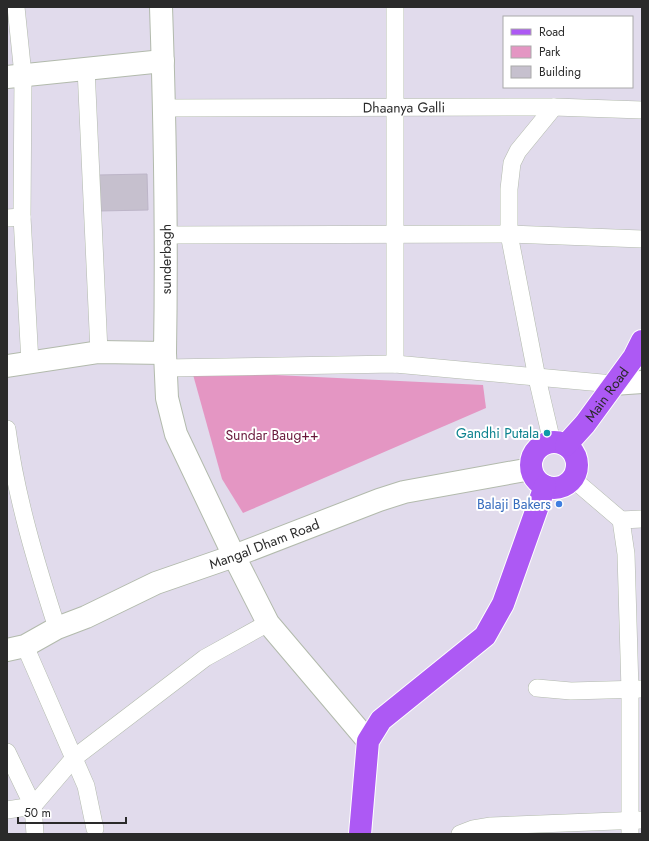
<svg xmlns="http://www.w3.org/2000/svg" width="649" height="841" font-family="Jost,sans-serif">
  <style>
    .green { fill: #e496c3 }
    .building { fill: #c6c0ce; stroke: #bdb5c8 }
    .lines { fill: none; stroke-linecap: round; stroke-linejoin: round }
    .street-casing { stroke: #b2baac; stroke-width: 18 }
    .secondary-casing { stroke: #b2baac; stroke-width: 24 }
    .primary-casing { stroke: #fff; stroke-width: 24 }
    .street { stroke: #fff; stroke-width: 17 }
    .secondary { stroke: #fff; stroke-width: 22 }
    .primary { stroke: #ad59f4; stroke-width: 22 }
    .culture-dot { fill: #0f9aa8; stroke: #fff; stroke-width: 1.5 }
    .shop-dot { fill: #3f7fe0; stroke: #fff; stroke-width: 1.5 }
    .labels { text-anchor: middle; stroke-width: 4; stroke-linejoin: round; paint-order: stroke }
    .street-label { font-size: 14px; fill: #2a2a2a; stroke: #fff }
    .culture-label { font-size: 14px; fill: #0d838f; stroke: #fff; text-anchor: end }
    .park-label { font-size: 14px; fill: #69183b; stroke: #fff }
    .shop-label { font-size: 14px; fill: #366cbe; stroke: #fff; text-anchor: end }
  </style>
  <rect width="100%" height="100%" fill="#e1dbec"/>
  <path class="green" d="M 192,371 L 483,385 L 486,408 L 243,513 L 222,479 Z"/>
  <path class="building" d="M 147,174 L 148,210 L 99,211 L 98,175 Z"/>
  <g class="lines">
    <g class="street-casing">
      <g id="street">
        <path d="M 16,7 L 23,75 L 22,217 L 30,363"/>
        <path d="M 86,68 L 99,352"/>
        <path id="s1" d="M 165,108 L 554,107 L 642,110"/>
        <path d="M 7,218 L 22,217"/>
        <path d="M 167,235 L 509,234 L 642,239"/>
        <path d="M 395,364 L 395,7"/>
        <path d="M 165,368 L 395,364 L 613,384"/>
        <path d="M 7,429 C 16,497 36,563 57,628"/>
        <path d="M 552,442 L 537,378 L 509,234 L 509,189 L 512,163 L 518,151 L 554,107"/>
        <path d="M 573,479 L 621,520 L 626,554 L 630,690 L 630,834"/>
        <path d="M 621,520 L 642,519"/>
        <path d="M 25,646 L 86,786 L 95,829"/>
        <path d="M 537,688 L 571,691 L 642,689"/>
        <path d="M 7,752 L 33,806 L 35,834"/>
        <path d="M 7,810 L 33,806 L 74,758 L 205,658 L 268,623"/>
        <path d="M 460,834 L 473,829 L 491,826 L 642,820"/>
      </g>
    </g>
    <g class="secondary-casing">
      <g id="secondary">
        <path d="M 7,77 L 163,61"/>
        <path d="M 165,353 L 167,398 L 176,434 L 234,556 L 268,623 L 368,741"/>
        <path id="s2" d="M 7,366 L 99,352 L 165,353 C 167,237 165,123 161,7"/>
        <path d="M 613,384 L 642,382"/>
        <path id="s3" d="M 7,650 L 25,646 L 57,628 L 86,617 L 156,583 L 234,556 L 379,500 L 404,492 L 531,469"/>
      </g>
    </g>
    <g class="primary-casing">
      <g id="primary">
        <circle cx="554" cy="465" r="23"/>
        <path id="s4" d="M 566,445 L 585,424 L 634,357 L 642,341"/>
        <path d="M 360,834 L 368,741 L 381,720 L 485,636 L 503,604 L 545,486"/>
      </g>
    </g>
    <use href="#street" class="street"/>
    <use href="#secondary" class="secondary"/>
    <use href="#primary" class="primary"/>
  </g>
  <circle class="culture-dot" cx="547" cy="433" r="4"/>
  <circle class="shop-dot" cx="559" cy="504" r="4"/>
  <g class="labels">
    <g class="street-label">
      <text dy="5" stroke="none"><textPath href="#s1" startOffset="239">Dhaanya Galli</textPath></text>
      <text dy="5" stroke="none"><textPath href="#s2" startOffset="253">sunderbagh</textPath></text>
      <text dy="5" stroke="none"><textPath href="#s4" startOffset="65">Main Road</textPath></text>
      <text dy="5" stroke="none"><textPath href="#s3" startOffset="279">Mangal Dham Road</textPath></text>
    </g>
    <g class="culture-label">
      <text x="539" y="438">Gandhi Putala</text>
    </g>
    <g class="park-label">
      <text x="272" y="440">Sundar Baug++</text>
    </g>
    <g class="shop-label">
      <text x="551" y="509">Balaji Bakers</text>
    </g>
  </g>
  <rect width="649" height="841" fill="none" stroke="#2a2a2a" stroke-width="16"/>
  <rect x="503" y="16" width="130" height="72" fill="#ffffff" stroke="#aaaaaa"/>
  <rect x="511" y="29" width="20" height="6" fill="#ad59f4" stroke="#aaaaaa"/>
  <text x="539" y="36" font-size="12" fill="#2a2a2a">Road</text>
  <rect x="511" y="46" width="20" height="12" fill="#e496c3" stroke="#aaaaaa"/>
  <text x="539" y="56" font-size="12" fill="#2a2a2a">Park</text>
  <rect x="511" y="66" width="20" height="12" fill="#c6c0ce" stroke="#aaaaaa"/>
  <text x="539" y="76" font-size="12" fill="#2a2a2a">Building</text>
  <path d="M18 817v6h108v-6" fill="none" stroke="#2a2a2a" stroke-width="2"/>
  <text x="24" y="817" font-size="12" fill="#2a2a2a" stroke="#ffffff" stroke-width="3" paint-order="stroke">50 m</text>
</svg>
